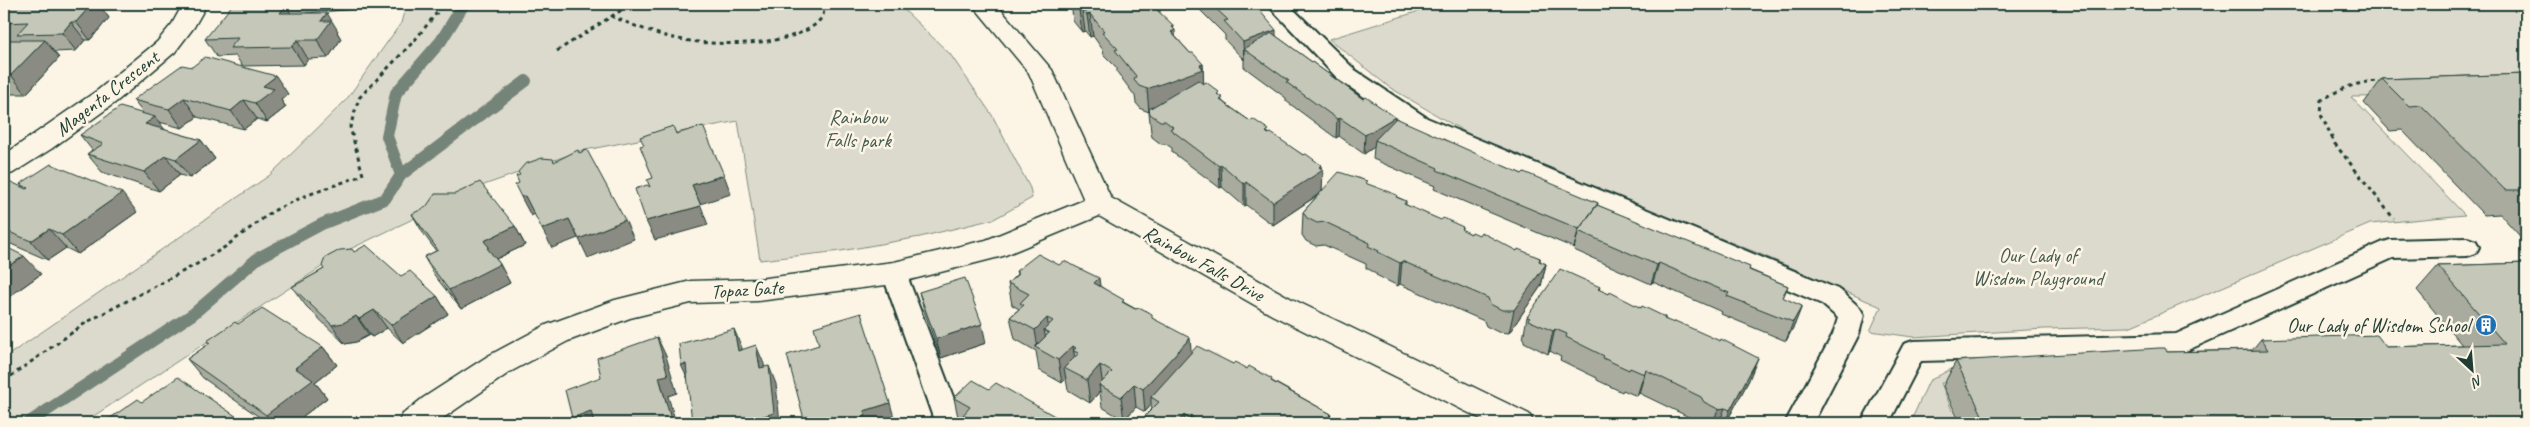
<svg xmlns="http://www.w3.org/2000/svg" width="2530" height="427" font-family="Caveat,sans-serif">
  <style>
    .green { fill: #dcdacc; stroke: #7e8c80 }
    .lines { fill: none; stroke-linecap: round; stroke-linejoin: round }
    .stream { stroke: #758479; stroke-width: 12 }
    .service-casing { stroke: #1f3d34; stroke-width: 4 }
    .minor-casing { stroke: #1f3d34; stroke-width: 3 }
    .path { stroke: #1f3d34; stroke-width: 3; stroke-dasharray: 4 4; stroke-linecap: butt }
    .service { fill: #fcf5e5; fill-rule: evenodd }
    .minor { fill: #fcf5e5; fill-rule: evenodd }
    .wall { fill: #a9ab9f; stroke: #1f3d34 }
    .shaded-wall { fill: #8a8b82; stroke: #1f3d34 }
    .building { fill: #c5c7b9; stroke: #1f3d34 }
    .labels { text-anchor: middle; stroke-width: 5; stroke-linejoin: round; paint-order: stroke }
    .street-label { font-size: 20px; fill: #1f3d34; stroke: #fcf5e5 }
    .park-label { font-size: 20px; fill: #455c52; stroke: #fcf5e5 }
    .poi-label { font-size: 20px; fill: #1f3d34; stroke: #fcf5e5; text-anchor: end }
  </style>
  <rect width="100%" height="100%" fill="#fcf5e5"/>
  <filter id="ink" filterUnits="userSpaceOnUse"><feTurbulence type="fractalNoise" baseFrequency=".02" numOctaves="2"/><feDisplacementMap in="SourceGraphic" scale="10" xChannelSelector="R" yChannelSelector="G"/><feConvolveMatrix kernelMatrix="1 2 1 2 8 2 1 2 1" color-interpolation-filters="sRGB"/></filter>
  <g filter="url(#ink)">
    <path class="green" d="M 406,4 L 898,4 L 950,54 L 992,115 L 1030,188 L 1032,198 L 994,219 L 920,237 L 841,251 L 760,260 L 738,121 L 580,151 L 484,185 L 346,251 L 83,423 L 4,423 L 4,358 L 270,175 L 346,100 L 401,23 Z
      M 1442,4 L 2526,4 L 2526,95 L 2351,97 L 2465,215 L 2370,224 L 2129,327 L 2045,329 L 1913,337 L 1870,331 L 1881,307 L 1760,254 L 1487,145 L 1389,87 L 1329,39 Z
      M 2141,366 L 2142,373 L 1941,383 L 1957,423 L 1910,423 L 1929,381 L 1949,370 Z"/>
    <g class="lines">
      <path class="stream" d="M 401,175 L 526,81
        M 28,423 L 193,314 L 258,258 L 322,224 L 385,199 L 401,175 L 387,136 L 396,93 L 441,41 L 464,4"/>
      <g class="service-casing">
        <path id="service" d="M 1267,4 L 1288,4 L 1355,70 L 1427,118 L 1840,290 L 1860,308 L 1864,315 L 1859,334 L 1813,423 L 1785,423 L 1833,334 L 1838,318 L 1822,304 L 1411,128 L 1339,80 Z
          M 2467,238 L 2476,241 L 2479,247 L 2476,253 L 2467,256 L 2393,258 L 2179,354 L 1921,361 L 1889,423 L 1861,423 L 1904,344 L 1913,341 L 2176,334 L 2381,243 L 2390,240 Z
          M 894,264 L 903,267 L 906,273 L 963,423 L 935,423 L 882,273 L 885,267 Z"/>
      </g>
      <g class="minor-casing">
        <path id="minor" d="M 183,4 L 207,4 L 194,27 L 175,52 L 116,102 L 51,149 L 13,173 L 4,176 L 4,155 L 98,90 L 157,42 L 172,24 Z
          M 972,4 L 996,4 L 1052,70 L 1111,198 L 1292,299 L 1529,414 L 1534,423 L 1489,423 L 1272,315 L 1099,216 L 1003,256 L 894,284 L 758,301 L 691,303 L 630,318 L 568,341 L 510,372 L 436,423 L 398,423 L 403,414 L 423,398 L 488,356 L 546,325 L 615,300 L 691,281 L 758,279 L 894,262 L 986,240 L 1084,200 L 1029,73 Z"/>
      </g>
      <path class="path" d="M 611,16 C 635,26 659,36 684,40 C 715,46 806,48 823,15 C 824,12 824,7 825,4
        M 557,51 L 631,4
        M 2384,81 C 2360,81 2343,87 2322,100 L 2321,114 L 2335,144 L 2394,219
        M 4,381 L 87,322 L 197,264 L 225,247 L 273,211 L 305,196 L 363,175 L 350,127 L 359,98 L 414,41 L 444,4"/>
      <use href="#service" class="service"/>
      <use href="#minor" class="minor"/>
    </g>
    <path class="wall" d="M 4,4 L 99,4 L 109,18 L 90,40 L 85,40 L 76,51 L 54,52 L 59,58 L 26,94 L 4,94 Z
      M 255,4 L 360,4 L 357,9 L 306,13 L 338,31 L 337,32 L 341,39 L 328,58 L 308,59 L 304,65 L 242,66 L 236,56 L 217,57 L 205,39 Z
      M 1061,4 L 1155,4 L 1160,9 L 1160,13 L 1174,29 L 1175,36 L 1190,53 L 1203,64 L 1203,83 L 1219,95 L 1223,102 L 1250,121 L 1303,155 L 1321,165 L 1322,191 L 1367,184 L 1406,201 L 1406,205 L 1471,234 L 1517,251 L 1540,258 L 1540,261 L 1546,264 L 1541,286 L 1509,333 L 1498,332 L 1486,326 L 1484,321 L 1400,284 L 1398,286 L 1376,275 L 1376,273 L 1366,268 L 1366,264 L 1324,245 L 1316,246 L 1306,241 L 1302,235 L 1303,212 L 1318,195 L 1273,225 L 1246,205 L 1244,206 L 1222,187 L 1220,188 L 1172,152 L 1172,148 L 1166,144 L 1161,144 L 1152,137 L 1151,132 L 1149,112 L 1141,109 L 1136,103 L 1135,96 L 1117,72 L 1117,68 L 1104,55 L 1103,50 L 1093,36 L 1090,37 L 1085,31 L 1082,32 L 1073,21 L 1072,10 L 1067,9 Z
      M 1194,4 L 1254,4 L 1276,36 L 1363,99 L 1394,119 L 1522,174 L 1598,203 L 1597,205 L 1788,286 L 1783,298 L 1795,324 L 1786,341 L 1721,314 L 1722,312 L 1653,282 L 1651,284 L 1574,250 L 1575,247 L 1574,248 L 1434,189 L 1435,186 L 1373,159 L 1374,147 L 1364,154 L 1339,136 L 1336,138 L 1286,101 L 1286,98 L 1244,67 L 1244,60 L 1225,40 L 1225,35 Z
      M 2526,74 L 2526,243 L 2500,214 L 2484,215 L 2402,130 L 2390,131 L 2364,103 L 2382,79 Z
      M 288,94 L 281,100 L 286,107 L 267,122 L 257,119 L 244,129 L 197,117 L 182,128 L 159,122 L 165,130 L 201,140 L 215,159 L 190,178 L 180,175 L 159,191 L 102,172 L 87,154 L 92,150 L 80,135 L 143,113 L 133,100 Z
      M 4,182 L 23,188 L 20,184 L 137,212 L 78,254 L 66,248 L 48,260 L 4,241 Z
      M 412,214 L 515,226 L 525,245 L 496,259 L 510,283 L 461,309 L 435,276 L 424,257 L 436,251 L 423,233 Z
      M 4,246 L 41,274 L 10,296 L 4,293 Z
      M 354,252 L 437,296 L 448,314 L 403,343 L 387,328 L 372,337 L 369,335 L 356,342 L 345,344 L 306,306 L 292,287 Z
      M 2526,263 L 2526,423 L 1960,423 L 1943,386 L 1956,361 L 2167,352 L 2252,350 L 2261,339 L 2386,347 L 2462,345 L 2417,290 L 2438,266 Z
      M 1016,271 L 1100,286 L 1125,303 L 1152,318 L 1191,352 L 1233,364 L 1272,381 L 1331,414 L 1330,417 L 1343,423 L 1145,423 L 1144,417 L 1152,409 L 1151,405 L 1145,412 L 1136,407 L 1124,420 L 1102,407 L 1100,391 L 1090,403 L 1068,390 L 1066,379 L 1062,383 L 1039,370 L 1036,351 L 1015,339 L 1010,317 L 1019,309 L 1012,305 L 1008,283 L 1017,274 Z
      M 1600,287 L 1599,290 L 1641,308 L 1665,317 L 1665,319 L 1749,380 L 1726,423 L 1695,423 L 1693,419 L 1639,393 L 1637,396 L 1623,390 L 1622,392 L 1597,380 L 1597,378 L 1560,360 L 1561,357 L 1550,351 L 1548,354 L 1524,342 L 1524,340 L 1523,339 L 1527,317 Z
      M 919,292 L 986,343 L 941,358 L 924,311 Z
      M 238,324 L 323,347 L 337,365 L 315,382 L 327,398 L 294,423 L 268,423 L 203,378 L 187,359 L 209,344 L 207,341 Z
      M 989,389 L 1067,423 L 965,423 L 964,420 L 958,417 L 954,398 Z"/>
    <path class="shaded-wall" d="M 92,4 L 99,4 L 109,18 L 90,40 L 76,22 Z
      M 275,4 L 281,12 L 286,5 L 297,24 L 291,31 L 274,5 Z
      M 354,4 L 360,4 L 357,9 Z
      M 1082,9 L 1085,31 L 1082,32 L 1079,10 Z
      M 327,13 L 338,31 L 337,32 L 341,39 L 328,58 L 317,40 L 321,21 Z
      M 1090,14 L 1093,36 L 1090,37 L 1087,15 Z
      M 71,22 L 85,40 L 76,51 L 62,33 Z
      M 1173,25 L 1174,31 L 1175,30 L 1176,53 L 1171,26 Z
      M 1276,30 L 1276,48 L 1244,49 L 1244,60 L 1243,42 Z
      M 45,40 L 59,58 L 26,94 L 11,75 Z
      M 297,40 L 308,59 L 304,65 L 292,47 Z
      M 1203,64 L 1204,92 L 1149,109 L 1149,112 L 1147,89 Z
      M 276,76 L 288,94 L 281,100 L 286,107 L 267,122 L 255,103 L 263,86 Z
      M 184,98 L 197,117 L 182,128 L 169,109 Z
      M 244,100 L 257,119 L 244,129 L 231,111 Z
      M 155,117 L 169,135 L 145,124 Z
      M 1395,117 L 1393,136 L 1375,140 L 1374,147 L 1364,154 L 1365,135 Z
      M 1340,118 L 1339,136 L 1336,138 L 1337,119 Z
      M 201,140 L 215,159 L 190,178 L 176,159 Z
      M 166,156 L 180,175 L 159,191 L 144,172 Z
      M 1221,164 L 1222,187 L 1220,188 L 1219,166 Z
      M 1321,165 L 1321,171 L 1323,170 L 1322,192 L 1273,225 L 1273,202 Z
      M 724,175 L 731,194 L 700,204 L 692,185 Z
      M 1246,182 L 1246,205 L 1244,206 L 1244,184 Z
      M 122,193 L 137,212 L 78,254 L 62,235 Z
      M 525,196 L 535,214 L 531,216 L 521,197 Z
      M 1598,203 L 1593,221 L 1578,231 L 1574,248 L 1579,229 Z
      M 701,206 L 708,225 L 655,240 L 646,221 Z
      M 569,219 L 578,238 L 552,248 L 542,229 Z
      M 625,220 L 634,239 L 588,258 L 579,239 Z
      M 515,226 L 525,245 L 496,259 L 500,264 L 510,283 L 461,309 L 449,290 L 487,248 L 484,241 Z
      M 49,229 L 66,248 L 48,260 L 31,241 Z
      M 24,256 L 41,274 L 10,296 L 4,290 L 4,269 Z
      M 1540,258 L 1537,277 L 1546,264 L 1541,286 L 1509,333 L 1514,310 Z
      M 1402,261 L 1400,284 L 1398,286 L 1400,263 Z
      M 1659,263 L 1653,282 L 1651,284 L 1657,265 Z
      M 1099,278 L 1102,301 L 1094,283 Z
      M 437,296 L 448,314 L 403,343 L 391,325 Z
      M 1802,306 L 1795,324 L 1786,341 L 1793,322 Z
      M 374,310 L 387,328 L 372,337 L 359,319 Z
      M 356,316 L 369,335 L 356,342 L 345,344 L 332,325 Z
      M 1047,318 L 1051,341 L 1049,333 L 1044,330 L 1047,345 L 1038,349 L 1035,330 Z
      M 982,324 L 986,343 L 941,358 L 936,339 Z
      M 734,329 L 742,348 L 746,370 L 738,351 Z
      M 1555,329 L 1550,351 L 1548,354 L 1553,331 Z
      M 657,337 L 666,356 L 677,393 L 668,396 L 676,423 L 672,423 L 659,377 Z
      M 1190,338 L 1192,361 L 1151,397 L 1151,405 L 1145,412 L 1143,389 Z
      M 756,345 L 764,364 L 767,387 L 760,368 Z
      M 1073,346 L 1076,369 L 1064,368 L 1066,379 L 1062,383 L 1058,360 Z
      M 323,347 L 337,365 L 315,382 L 327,398 L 294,423 L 273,423 L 266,415 L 295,368 Z
      M 1758,358 L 1749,380 L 1726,423 L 1725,423 L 1730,410 Z
      M 686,364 L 690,384 L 681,365 Z
      M 1100,365 L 1103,387 L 1099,385 L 1100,391 L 1090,403 L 1087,380 Z
      M 769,366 L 776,384 L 780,423 L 739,423 Z
      M 1646,370 L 1639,393 L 1637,396 L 1644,374 Z
      M 1134,384 L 1136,407 L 1124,420 L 1121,397 Z
      M 890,403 L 895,421 L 889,423 L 844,423 L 864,411 Z
      M 1725,408 L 1719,423 L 1713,423 L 1718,409 Z
      M 591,411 L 598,423 L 575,423 L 572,418 Z
      M 1184,415 L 1185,423 L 1177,423 Z
      M 1191,415 L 1191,423 L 1189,423 L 1188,418 Z"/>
    <path class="building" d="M 4,4 L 92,4 L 76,22 L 71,22 L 62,33 L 17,34 L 28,22 L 4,23 Z
      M 233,4 L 275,4 L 274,5 L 286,5 L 280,13 L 327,13 L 321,21 L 331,21 L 317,40 L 297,40 L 292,47 L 230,48 L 238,38 L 205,39 Z
      M 1075,4 L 1155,4 L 1160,9 L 1157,10 L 1173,25 L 1171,26 L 1175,30 L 1171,32 L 1190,53 L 1193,53 L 1203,64 L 1200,65 L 1203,69 L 1147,89 L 1139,86 L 1134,80 L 1136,76 L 1115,50 L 1118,49 L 1102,32 L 1104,31 L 1090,14 L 1087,15 L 1082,9 L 1079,10 Z
      M 1211,4 L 1254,4 L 1276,30 L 1243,42 L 1224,21 L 1228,20 Z
      M 1272,33 L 1363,99 L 1366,97 L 1395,117 L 1365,135 L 1340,118 L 1337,119 L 1286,82 L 1289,81 L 1244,49 Z
      M 4,40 L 45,40 L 11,75 L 4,75 Z
      M 205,57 L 276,76 L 263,86 L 274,89 L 255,103 L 244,100 L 231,111 L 184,98 L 169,109 L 133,100 L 182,65 L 192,67 Z
      M 2526,74 L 2526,195 L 2522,190 L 2505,190 L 2421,105 L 2409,106 L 2382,79 Z
      M 1198,80 L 1203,84 L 1206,82 L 1219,92 L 1217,94 L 1223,98 L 1220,100 L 1250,121 L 1253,119 L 1269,130 L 1266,132 L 1268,134 L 1271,133 L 1303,155 L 1306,154 L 1321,165 L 1319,167 L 1323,170 L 1273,202 L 1246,182 L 1244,184 L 1221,164 L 1219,166 L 1170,129 L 1173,127 L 1165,121 L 1160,121 L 1150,114 L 1149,109 Z
      M 120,107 L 155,117 L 145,124 L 201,140 L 176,159 L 166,156 L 144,172 L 87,154 L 103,144 L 80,135 Z
      M 1396,118 L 1522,174 L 1524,172 L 1598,203 L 1579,229 L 1437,170 L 1438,168 L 1375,140 Z
      M 673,126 L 676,134 L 703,126 L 724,175 L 692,185 L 701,206 L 646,221 L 635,189 L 647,185 L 650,187 L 647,180 L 653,178 L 640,146 L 644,145 L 640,137 Z
      M 578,150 L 579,153 L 587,150 L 625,220 L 579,239 L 569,219 L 542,229 L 525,196 L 521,197 L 515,185 L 519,183 L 516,176 L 520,175 L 518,172 L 525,164 L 542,158 L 553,159 L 554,162 Z
      M 51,164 L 122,193 L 62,235 L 49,229 L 31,241 L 4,230 L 4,182 L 7,180 L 26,189 L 28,188 L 20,184 Z
      M 1339,172 L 1367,181 L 1365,183 L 1397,195 L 1396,197 L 1406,201 L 1404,204 L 1441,220 L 1443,218 L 1463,227 L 1461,229 L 1471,234 L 1472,232 L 1479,235 L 1481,232 L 1517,251 L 1518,249 L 1540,258 L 1539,261 L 1546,264 L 1514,310 L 1502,310 L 1490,304 L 1488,298 L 1402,261 L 1400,263 L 1378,252 L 1379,251 L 1368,246 L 1370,243 L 1325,222 L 1317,223 L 1307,218 L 1303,212 Z
      M 480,182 L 515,226 L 484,241 L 489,247 L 487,248 L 500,264 L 449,290 L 424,257 L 438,250 L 412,214 L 426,207 L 435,194 L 455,194 Z
      M 1597,205 L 1750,267 L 1749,270 L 1788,286 L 1782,297 L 1802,306 L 1793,322 L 1727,296 L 1729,293 L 1659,263 L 1657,265 L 1578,231 Z
      M 366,245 L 401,276 L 410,271 L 437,296 L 391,325 L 374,310 L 359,319 L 356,316 L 343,323 L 332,325 L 292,287 L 324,269 L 322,266 L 325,258 L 340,250 L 352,249 L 354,252 Z
      M 4,246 L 24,256 L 4,269 Z
      M 1038,254 L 1059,265 L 1064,261 L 1099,278 L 1094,283 L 1124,300 L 1122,302 L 1135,309 L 1141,308 L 1152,314 L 1152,318 L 1190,338 L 1143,389 L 1134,384 L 1121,397 L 1099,385 L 1112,372 L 1100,365 L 1087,380 L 1064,368 L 1079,353 L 1073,351 L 1076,348 L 1073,346 L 1058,360 L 1035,347 L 1049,333 L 1044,330 L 1053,321 L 1047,318 L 1035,330 L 1010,317 L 1024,305 L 1020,303 L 1029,294 L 1008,283 L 1019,273 L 1016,271 Z
      M 2526,263 L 2526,423 L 1986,423 L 1956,361 L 2159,348 L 2165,348 L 2167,352 L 2268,350 L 2261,339 L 2377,335 L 2386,347 L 2505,344 L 2438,266 Z
      M 1560,269 L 1600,287 L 1598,289 L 1609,294 L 1610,292 L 1641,308 L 1642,306 L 1665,317 L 1664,319 L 1674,323 L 1675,321 L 1720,341 L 1721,339 L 1758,358 L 1730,410 L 1725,408 L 1718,409 L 1704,402 L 1701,397 L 1646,370 L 1644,374 L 1630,368 L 1629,370 L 1603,358 L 1604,356 L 1566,337 L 1567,334 L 1555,329 L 1553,331 L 1528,320 L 1530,318 L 1527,317 Z
      M 965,278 L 982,324 L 936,339 L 919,292 Z
      M 262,308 L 323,347 L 295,368 L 313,380 L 266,415 L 187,359 L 210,343 L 207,341 L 235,322 L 238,324 Z
      M 861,313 L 890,403 L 864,411 L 866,416 L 844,423 L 832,423 L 832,422 L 828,423 L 805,423 L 787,355 L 819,345 L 814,327 Z
      M 734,329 L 738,351 L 756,345 L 760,368 L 769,366 L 774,413 L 739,423 L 692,423 L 686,364 L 681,365 L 679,344 Z
      M 657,337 L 668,375 L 659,377 L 672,423 L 594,423 L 591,411 L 572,418 L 565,390 L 601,377 L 597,358 Z
      M 1197,346 L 1233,364 L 1235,362 L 1247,369 L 1249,366 L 1272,379 L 1271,381 L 1331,414 L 1329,416 L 1343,423 L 1189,423 L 1194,418 L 1191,415 L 1188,418 L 1184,415 L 1177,423 L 1156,423 L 1144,417 L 1159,402 L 1151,397 Z
      M 178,377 L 246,423 L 103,423 L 138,399 L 142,402 Z
      M 973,380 L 989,389 L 996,383 L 1067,423 L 977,423 L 963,415 L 970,407 L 954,398 Z
      M 492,416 L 499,423 L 481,423 Z"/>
  </g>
  <defs>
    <g id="building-disc" transform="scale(1.125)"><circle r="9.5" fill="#1f6fb2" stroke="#fcf5e5"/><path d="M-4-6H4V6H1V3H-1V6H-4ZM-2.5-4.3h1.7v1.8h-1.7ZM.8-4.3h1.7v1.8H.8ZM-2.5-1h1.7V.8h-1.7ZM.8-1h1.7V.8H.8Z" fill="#fff"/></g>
  </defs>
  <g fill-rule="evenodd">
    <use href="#building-disc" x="2486" y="325"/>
  </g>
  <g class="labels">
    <g class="street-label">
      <text transform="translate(107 93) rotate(-38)" y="7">Magenta Crescent</text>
      <text transform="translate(1204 263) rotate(29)" y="7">Rainbow Falls Drive</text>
      <text transform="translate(747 289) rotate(-4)" y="7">Topaz Gate</text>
    </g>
    <g class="park-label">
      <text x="858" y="124">Rainbow<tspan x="858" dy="23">Falls park</tspan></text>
      <text x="2038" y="262">Our Lady of<tspan x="2038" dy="23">Wisdom Playground</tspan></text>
    </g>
    <g class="poi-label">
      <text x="2470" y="332">Our Lady of Wisdom School</text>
    </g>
  </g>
  <rect width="2530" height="427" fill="none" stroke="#fcf5e5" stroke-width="20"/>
  <rect x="10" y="10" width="2510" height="407" fill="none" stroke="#1f3d34" stroke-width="2" filter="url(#ink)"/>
  <g transform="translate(2472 370) rotate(154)" stroke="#fcf5e5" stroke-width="4" paint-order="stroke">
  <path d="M0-4L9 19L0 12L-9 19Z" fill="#1f3d34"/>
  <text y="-8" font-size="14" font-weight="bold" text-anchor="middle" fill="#1f3d34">N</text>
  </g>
</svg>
